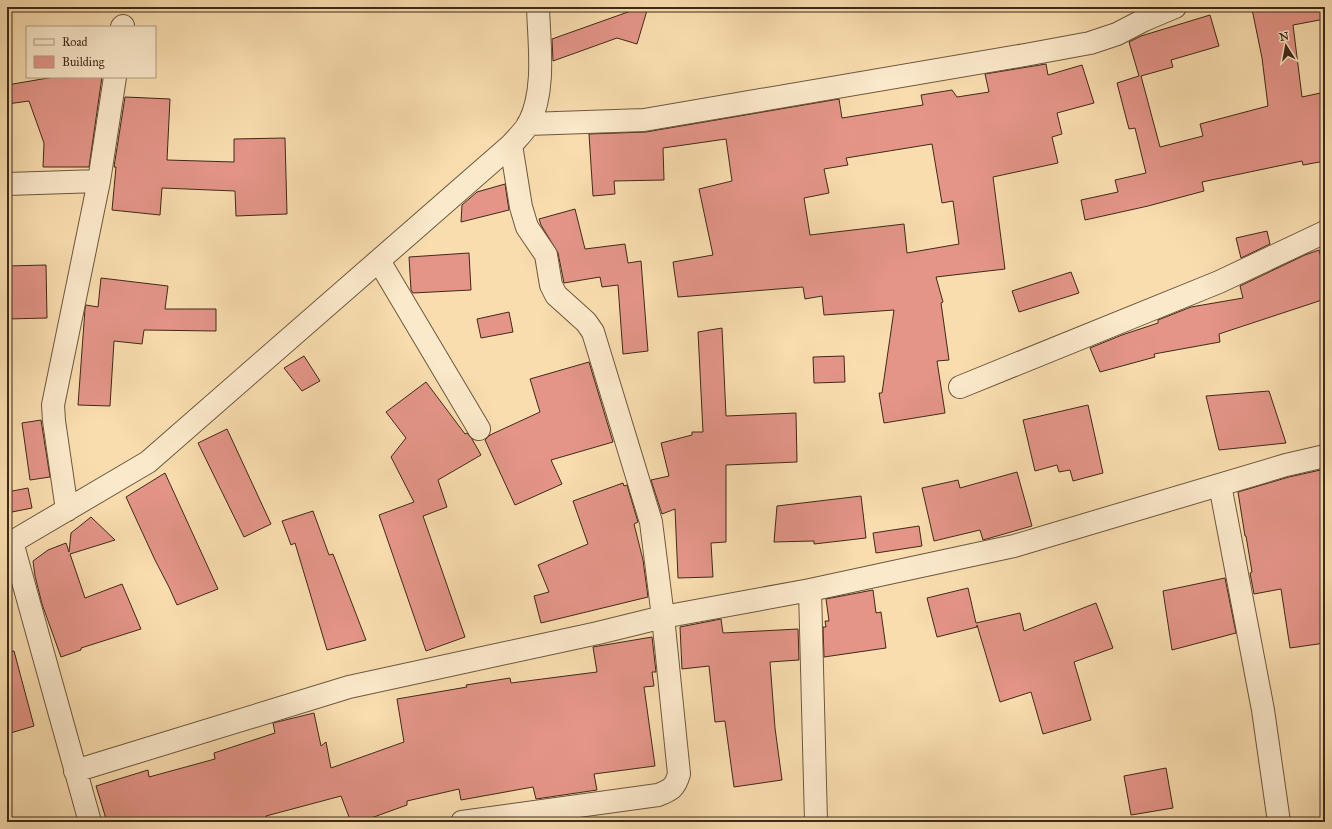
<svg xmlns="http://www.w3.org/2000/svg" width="1332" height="829" font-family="'IM FELL Great Primer',serif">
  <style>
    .building { fill: #e49588; stroke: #3e2a18; fill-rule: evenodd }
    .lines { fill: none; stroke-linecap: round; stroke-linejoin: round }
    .street-casing { stroke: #6d573e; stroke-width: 24 }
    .street { stroke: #fbe9cb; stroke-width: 22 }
  </style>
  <rect width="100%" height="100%" fill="#f9ddaf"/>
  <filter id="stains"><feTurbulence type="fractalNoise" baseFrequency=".005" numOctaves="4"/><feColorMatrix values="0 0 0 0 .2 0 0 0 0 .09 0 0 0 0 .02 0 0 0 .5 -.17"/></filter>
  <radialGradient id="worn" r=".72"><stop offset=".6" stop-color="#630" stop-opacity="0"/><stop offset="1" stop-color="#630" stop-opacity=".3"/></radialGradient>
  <path class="building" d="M 642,7 L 648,7 L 637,44 L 617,38 L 553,61 L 552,39 Z
    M 1265,7 L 1325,7 L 1325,19 L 1293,25 L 1302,97 L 1325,92 L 1325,161 L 1303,165 L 1302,161 L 1202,182 L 1204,191 L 1148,206 L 1085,220 L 1081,200 L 1118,192 L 1115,180 L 1146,173 L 1135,128 L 1129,129 L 1117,83 L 1139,76 L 1129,42 L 1141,36 L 1210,15 L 1219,46 L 1171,60 L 1173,67 L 1141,76 L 1160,147 L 1203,136 L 1200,124 L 1268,106 L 1262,58 L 1252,9 Z
    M 1046,64 L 1048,75 L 1082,65 L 1094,103 L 1057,113 L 1062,134 L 1052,137 L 1058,163 L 993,177 L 1005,269 L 936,277 L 943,302 L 941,303 L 949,360 L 937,361 L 945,413 L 884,423 L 879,393 L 882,393 L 894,310 L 824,315 L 822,296 L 805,299 L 803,287 L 678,297 L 673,262 L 713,255 L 699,189 L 732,181 L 726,139 L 663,148 L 664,180 L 614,181 L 615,194 L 593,196 L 589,134 L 646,132 L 839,99 L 842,118 L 923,105 L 921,95 L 952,90 L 957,97 L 989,92 L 985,74 ZM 932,144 L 942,203 L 953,201 L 959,244 L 907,253 L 904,224 L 810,235 L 804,198 L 829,193 L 824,169 L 848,165 L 846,158 Z
    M 54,77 L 102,77 L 89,167 L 43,167 L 44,143 L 29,101 L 7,104 L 7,85 Z
    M 125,97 L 170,99 L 167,160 L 234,162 L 234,139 L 285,138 L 287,214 L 236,216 L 235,191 L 162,188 L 160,215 L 112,210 L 116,167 L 114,167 Z
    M 505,184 L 509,210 L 461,222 L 462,205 L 477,192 Z
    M 575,209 L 585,249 L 625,244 L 628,263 L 641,261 L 648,351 L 623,354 L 618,285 L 602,287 L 600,277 L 564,283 L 558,253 L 541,225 L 539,219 Z
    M 1267,231 L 1270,244 L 1241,258 L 1236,238 Z
    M 1319,250 L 1325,271 L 1325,299 L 1219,334 L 1220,342 L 1154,354 L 1155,357 L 1100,372 L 1090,348 L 1122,335 L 1158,323 L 1158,320 L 1191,307 L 1243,298 L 1240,286 L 1305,255 Z
    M 469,253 L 471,290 L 413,293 L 411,290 L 409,257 Z
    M 46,265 L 47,318 L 7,319 L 7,266 Z
    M 1071,272 L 1079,293 L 1019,312 L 1012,291 Z
    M 101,278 L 168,286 L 165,309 L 216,309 L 216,331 L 144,330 L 142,344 L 114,341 L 110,406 L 78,405 L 85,309 L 86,305 L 98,307 Z
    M 509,312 L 513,332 L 481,338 L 477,319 Z
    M 722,328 L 726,416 L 796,413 L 797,462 L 726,465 L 726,542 L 711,543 L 713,577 L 678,578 L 675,509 L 662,514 L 651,480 L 669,476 L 661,443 L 692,435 L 692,432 L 703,432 L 698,332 Z
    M 304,356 L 320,381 L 302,391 L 284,368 Z
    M 844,356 L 845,382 L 814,383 L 813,357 Z
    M 589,362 L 613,442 L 551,460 L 562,484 L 515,505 L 485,440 L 490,435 L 540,412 L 530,379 Z
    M 426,382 L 465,434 L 467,433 L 472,439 L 481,455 L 438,480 L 447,507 L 423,516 L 465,637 L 426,651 L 379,515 L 414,502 L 391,457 L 406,438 L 386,412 Z
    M 1269,391 L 1286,443 L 1219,450 L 1206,396 Z
    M 1088,405 L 1103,473 L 1073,481 L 1070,470 L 1059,472 L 1057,465 L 1035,471 L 1023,420 Z
    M 41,420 L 50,477 L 30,480 L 22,423 Z
    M 227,429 L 271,524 L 244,537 L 198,443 Z
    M 1325,469 L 1325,643 L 1290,648 L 1281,589 L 1254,594 L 1250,573 L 1252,572 L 1246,536 L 1245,536 L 1238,492 L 1289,477 Z
    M 1017,472 L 1032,526 L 983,540 L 980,530 L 934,541 L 922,488 L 958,480 L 960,488 Z
    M 165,473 L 218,589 L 177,605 L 169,587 L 155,560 L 126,497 Z
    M 623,483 L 624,486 L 627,485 L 638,522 L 634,524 L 643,560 L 648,597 L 541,623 L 534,596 L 549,592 L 538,565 L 588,544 L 573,501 Z
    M 28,488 L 32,508 L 7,513 L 7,492 Z
    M 861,496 L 866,538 L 814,544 L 814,541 L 774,542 L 777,506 Z
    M 313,511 L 329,555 L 333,554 L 366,640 L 327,650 L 295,543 L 291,545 L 282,521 Z
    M 91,517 L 115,540 L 70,554 L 85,598 L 122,584 L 141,629 L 81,648 L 81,650 L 61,657 L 42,604 L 35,576 L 33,561 L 48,550 L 66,543 L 69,552 L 71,533 Z
    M 919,526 L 922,546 L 876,553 L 873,533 Z
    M 1225,578 L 1236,633 L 1172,650 L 1163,591 Z
    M 968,588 L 976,623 L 1020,613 L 1024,631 L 1096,603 L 1113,648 L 1074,662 L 1091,720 L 1043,734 L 1031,692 L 1000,702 L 977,625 L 977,627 L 937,637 L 927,598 Z
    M 873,590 L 876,613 L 881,612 L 886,648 L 824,657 L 823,627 L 826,627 L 825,621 L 829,621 L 826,599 Z
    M 721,619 L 723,633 L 798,629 L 799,660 L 770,662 L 775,728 L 782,780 L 734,787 L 725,721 L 715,722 L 709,666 L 682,669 L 680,627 Z
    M 652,637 L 656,672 L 652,672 L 654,686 L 644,687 L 655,766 L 594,774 L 597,790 L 536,799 L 533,787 L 461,800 L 459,789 L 407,801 L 407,805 L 360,822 L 351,822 L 341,796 L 266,816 L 268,822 L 107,822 L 96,786 L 148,770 L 149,777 L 215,759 L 214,753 L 275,733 L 273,723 L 314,713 L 321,746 L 326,742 L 331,768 L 404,742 L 397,699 L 467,687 L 466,685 L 510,678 L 511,683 L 597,672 L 593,647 Z
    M 14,651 L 34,726 L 7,734 L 7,652 Z
    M 1166,768 L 1173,808 L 1131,815 L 1124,776 Z"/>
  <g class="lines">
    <g class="street-casing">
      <path id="street" d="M 122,27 L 123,26
        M 528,124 L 644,120 L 1025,55 L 1090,43 L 1117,34 L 1144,20 L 1175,7
        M 7,184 L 99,181
        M 379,261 L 479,429
        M 960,387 L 1219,282 L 1325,232
        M 1220,485 L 1263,710 L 1279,822
        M 67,510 L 54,421 L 53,405 L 99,181 L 115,77
        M 12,542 L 90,822
        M 7,545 L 148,462 L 511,145 C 517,138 525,131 529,123 C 546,90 539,43 538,7
        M 810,590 L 816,822
        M 75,771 L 349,687 L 598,633 L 663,617 L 810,590 L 1014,546 L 1286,465 L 1325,456
        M 462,822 L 658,795 C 671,790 675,788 679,774 L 663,617 L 651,522 L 593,332 L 586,322 L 556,295 L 551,285 L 546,255 L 527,227 L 521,207 L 511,145"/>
    </g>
    <use href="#street" class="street"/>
  </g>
  <rect width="1332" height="829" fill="none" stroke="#f9ddaf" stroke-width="24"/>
  <rect x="8" y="8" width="1316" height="813" fill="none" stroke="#3e2a18" stroke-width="2"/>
  <rect x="12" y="12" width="1308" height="805" fill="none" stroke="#3e2a18"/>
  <rect x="26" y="26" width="130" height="52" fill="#fbe9cb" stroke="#af9d83"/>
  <rect x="34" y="39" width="20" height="6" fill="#fbe9cb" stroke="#af9d83"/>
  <text x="62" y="46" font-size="12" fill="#3e2a18">Road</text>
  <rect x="34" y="56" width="20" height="12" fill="#e49588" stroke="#af9d83"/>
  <text x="62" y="66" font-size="12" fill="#3e2a18">Building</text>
  <g transform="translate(1286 46) rotate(349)" stroke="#fbe9cb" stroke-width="3" paint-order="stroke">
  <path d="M0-3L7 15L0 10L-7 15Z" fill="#3e2a18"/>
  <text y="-6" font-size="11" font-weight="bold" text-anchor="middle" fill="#3e2a18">N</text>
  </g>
  <rect width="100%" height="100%" filter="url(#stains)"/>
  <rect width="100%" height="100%" fill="url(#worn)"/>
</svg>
